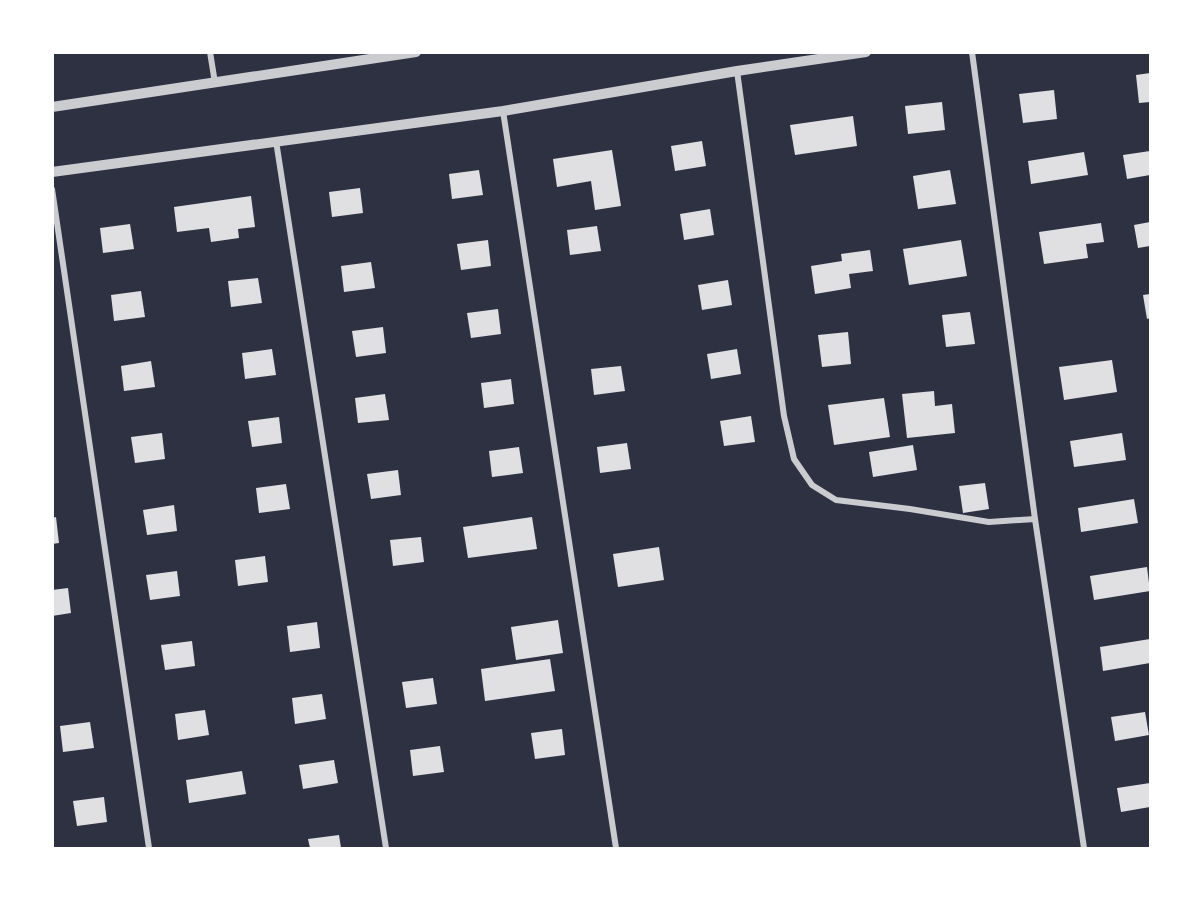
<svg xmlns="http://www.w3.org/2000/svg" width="1203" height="901" font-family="'IBM Plex Sans',sans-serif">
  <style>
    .building { fill: #e0e0e3 }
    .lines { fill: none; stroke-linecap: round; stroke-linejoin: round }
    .minor { stroke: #caccd0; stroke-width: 6 }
    .tertiary { stroke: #caccd0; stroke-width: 10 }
  </style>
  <rect width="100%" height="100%" fill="#2d3142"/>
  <path class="building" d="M 1150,73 L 1150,102 L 1139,103 L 1136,75 Z
    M 1054,90 L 1057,119 L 1023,123 L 1019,94 Z
    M 942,102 L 945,130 L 908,134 L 905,106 Z
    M 853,116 L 857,146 L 795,155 L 790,125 Z
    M 702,141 L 706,166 L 675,171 L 671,146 Z
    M 612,150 L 621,206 L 595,210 L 591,181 L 557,187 L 553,159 Z
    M 1150,151 L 1150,175 L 1127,179 L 1123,155 Z
    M 1084,152 L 1088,175 L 1031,184 L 1028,161 Z
    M 479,170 L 483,195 L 452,199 L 449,174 Z
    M 950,170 L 956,204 L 918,209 L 913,176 Z
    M 360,188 L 363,213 L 332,217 L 329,192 Z
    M 251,196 L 255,227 L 238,229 L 239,238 L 211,242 L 209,228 L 177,232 L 174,207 Z
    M 710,209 L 714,235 L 684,240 L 680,214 Z
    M 1150,222 L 1150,246 L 1138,248 L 1134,225 Z
    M 1101,223 L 1104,242 L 1086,244 L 1088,258 L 1044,264 L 1039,232 Z
    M 130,224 L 134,249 L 103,253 L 100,228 Z
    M 597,226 L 601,251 L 570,255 L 567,230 Z
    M 488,240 L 491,266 L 461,270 L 457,244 Z
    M 961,240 L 967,276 L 909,285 L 903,249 Z
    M 870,250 L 873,271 L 849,274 L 851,288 L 815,294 L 811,266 L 842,261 L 841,254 Z
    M 371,262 L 375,288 L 344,292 L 341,266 Z
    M 258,278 L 262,303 L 231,307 L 228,281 Z
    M 728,280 L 732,305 L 702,310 L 698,285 Z
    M 141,291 L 145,317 L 114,321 L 111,295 Z
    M 1150,294 L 1150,318 L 1147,319 L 1143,295 Z
    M 498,309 L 501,334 L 471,338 L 467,313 Z
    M 970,312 L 975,344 L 946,347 L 942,315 Z
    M 383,327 L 386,353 L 356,357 L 352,331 Z
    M 848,332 L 851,364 L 822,367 L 818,335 Z
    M 272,349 L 276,375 L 245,379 L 242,353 Z
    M 737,349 L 741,374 L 711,379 L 707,354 Z
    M 1112,360 L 1117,392 L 1064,400 L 1059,367 Z
    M 151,361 L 155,387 L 124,391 L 121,366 Z
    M 621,366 L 625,391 L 594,395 L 591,369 Z
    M 511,379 L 514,404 L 484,408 L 481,383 Z
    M 934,391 L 935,406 L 952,404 L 955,433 L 907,438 L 902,394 Z
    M 385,394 L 389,420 L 358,423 L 355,398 Z
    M 884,398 L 890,437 L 834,445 L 828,405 Z
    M 751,416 L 755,442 L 724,446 L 720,421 Z
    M 279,417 L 282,443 L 252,447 L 248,421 Z
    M 162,433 L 165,459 L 135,463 L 131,437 Z
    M 1122,433 L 1126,460 L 1074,467 L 1070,441 Z
    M 627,443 L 631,469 L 600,473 L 597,447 Z
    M 913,445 L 917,470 L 873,477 L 869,452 Z
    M 519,447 L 523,473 L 492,477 L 489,451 Z
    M 398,470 L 401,495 L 371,499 L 367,474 Z
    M 985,483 L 989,509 L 963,513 L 959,486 Z
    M 286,484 L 290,509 L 259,513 L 256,488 Z
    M 1134,499 L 1138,523 L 1081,532 L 1078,508 Z
    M 174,505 L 177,531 L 147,535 L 143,510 Z
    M 56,517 L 59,543 L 52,544 L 52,518 Z
    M 532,517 L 537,549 L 468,558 L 463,527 Z
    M 421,537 L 424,562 L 393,566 L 390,540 Z
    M 659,547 L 664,580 L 618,587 L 613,554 Z
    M 265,556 L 268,582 L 238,586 L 235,560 Z
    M 1147,567 L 1150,591 L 1094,600 L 1090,576 Z
    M 177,571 L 180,596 L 150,600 L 146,575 Z
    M 68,588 L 71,613 L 52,616 L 52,590 Z
    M 558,620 L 563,653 L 516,660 L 511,627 Z
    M 317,622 L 320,648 L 290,652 L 287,626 Z
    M 1150,639 L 1150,663 L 1103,671 L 1100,647 Z
    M 192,641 L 195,666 L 165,670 L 161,645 Z
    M 550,659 L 555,691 L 485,701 L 481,669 Z
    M 433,678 L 437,704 L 406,708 L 402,682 Z
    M 322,694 L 326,719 L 295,724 L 292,698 Z
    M 205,710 L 209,735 L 178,740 L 175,714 Z
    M 1145,712 L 1149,735 L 1115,741 L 1111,717 Z
    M 90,722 L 94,748 L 63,752 L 60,726 Z
    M 562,729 L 565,755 L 535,759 L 531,733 Z
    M 440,746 L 444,772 L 413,776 L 410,750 Z
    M 334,760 L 338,783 L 303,789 L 299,765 Z
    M 242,771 L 246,794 L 189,803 L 186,780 Z
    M 1150,783 L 1150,807 L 1121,812 L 1117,788 Z
    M 104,797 L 107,822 L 77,826 L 73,801 Z
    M 339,835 L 341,848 L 310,848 L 308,839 Z"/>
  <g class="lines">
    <path class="minor" d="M 210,52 L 215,83
      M 972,52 L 1035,519 L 1084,848
      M 737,71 L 784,416 L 794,459 L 812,485 L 836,500 L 910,509 L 989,522 L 1035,519
      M 503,111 L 616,848
      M 276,141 L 386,848
      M 52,189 L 149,848"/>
    <path class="tertiary" d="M 52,107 L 416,52
      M 52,172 L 503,111 L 737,71 L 866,52"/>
  </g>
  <rect width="1203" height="901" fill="none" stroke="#ffffff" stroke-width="108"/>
</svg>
